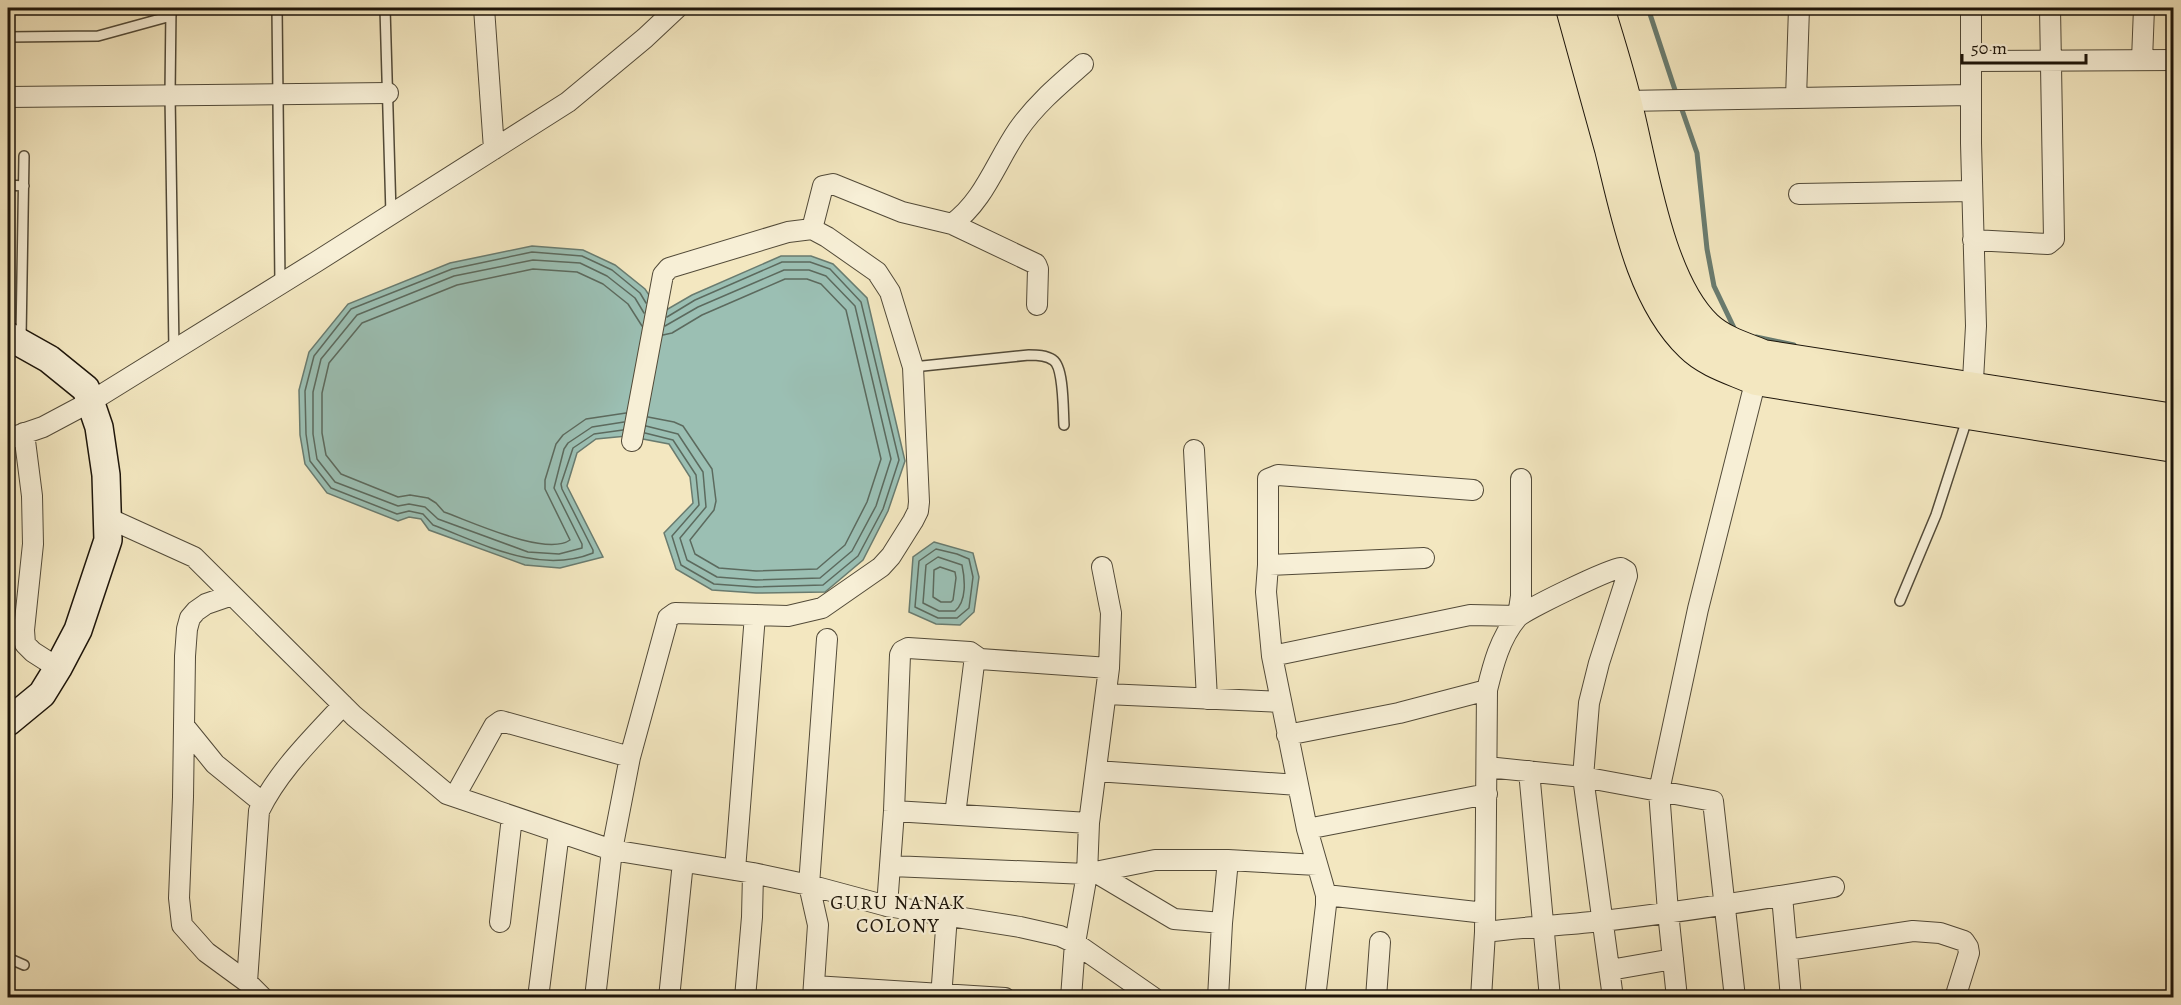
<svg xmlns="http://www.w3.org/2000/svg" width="2181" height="1005" font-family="Alegreya,serif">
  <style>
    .water { fill: #9bbfb3; stroke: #697b6f; stroke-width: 1.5 }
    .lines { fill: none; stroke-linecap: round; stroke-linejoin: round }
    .shore { stroke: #5c6a5e; stroke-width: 1.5 }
    .stream { stroke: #697b6f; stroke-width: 5 }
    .service-casing { stroke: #524a38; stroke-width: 12 }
    .minor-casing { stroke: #524a38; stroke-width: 22 }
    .secondary-casing { stroke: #1d150a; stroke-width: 30 }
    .trunk-casing { stroke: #1d150a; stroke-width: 34 }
    .service { stroke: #f7efd6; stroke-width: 9 }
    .minor { stroke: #f7efd6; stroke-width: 20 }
    .secondary { stroke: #f7efd6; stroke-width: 27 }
    .trunk { stroke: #f3e7c0; stroke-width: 32 }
    .labels { text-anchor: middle; stroke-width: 4.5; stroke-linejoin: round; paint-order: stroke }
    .quarter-label { font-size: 20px; letter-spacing: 1.5px; fill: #1d150a; stroke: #f7efd6 }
  </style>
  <rect width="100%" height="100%" fill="#f3e7c0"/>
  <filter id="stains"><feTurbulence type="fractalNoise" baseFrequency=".00333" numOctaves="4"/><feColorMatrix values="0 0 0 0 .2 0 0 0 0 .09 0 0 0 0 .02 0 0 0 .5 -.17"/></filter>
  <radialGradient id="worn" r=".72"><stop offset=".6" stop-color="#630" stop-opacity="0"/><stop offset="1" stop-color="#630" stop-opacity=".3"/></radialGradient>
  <path class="water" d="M 532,246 L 583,250 L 615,265 L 645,289 L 661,313 L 692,295 L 781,256 L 811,256 L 833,264 L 867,298 L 905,461 L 888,511 L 863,560 L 825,592 L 756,593 L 712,590 L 676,569 L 664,533 L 693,503 L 690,477 L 669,444 L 627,436 L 596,439 L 577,453 L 567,486 L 603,557 L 560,568 L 525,565 L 429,530 L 421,519 L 409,517 L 398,521 L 327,493 L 305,464 L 300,435 L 299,390 L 309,352 L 348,304 L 450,263 Z
    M 934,542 L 973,553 L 979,577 L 974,612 L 960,625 L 936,624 L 909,612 L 913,557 Z"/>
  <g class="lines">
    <path class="shore" d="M 626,413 L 586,419 L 563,435 L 556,444 L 545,480 L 545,489 L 570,540 C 546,557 470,521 444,512 L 436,503 L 428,498 L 410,495 L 398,497 L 341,474 L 326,455 L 322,433 L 322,393 L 329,363 L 362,323 L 457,285 L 533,269 L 577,272 L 603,284 L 628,304 L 642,326
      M 648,417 L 674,422 L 683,426 L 712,469 L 716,501 L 714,510 L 690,540 L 695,554 L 719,568 L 756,571 L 817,569 L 845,545 L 867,502 L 881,459 L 846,310 L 821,284 L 807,279 L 785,279 L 702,315 L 672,333 L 663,335
      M 624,422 L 592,427 L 568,443 L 564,449 L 554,488 L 582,544 L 582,548 L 559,554 L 528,552 L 438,519 L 425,507 L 409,504 L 398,506 L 335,482 L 317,459 L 313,434 L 313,392 L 321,359 L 357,315 L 454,276 L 533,260 L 580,263 L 607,276 L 635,298 L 644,313
      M 646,426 L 678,434 L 703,472 L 706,507 L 680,538 L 687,560 L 717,577 L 756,580 L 820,578 L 852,551 L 876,506 L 891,459 L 855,306 L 826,276 L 809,270 L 784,270 L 698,307 L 665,326
      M 623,430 L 594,434 L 573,448 L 561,484 L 562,489 L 593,550 L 593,553 C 539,575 484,544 433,525 L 423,514 L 409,511 L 397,514 L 331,488 L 310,461 L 306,434 L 305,391 L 314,356 L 351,309 L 452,269 L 532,252 L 582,256 L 612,270 L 640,293 L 646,303
      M 645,433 L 673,440 L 696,475 L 699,505 L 672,536 L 681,565 L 714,584 L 756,587 L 823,585 L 858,556 L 883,509 L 899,460 L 861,302 L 830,269 L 810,262 L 782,262 L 695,300 L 667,317
      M 936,549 L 957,554 L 969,559 L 973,577 L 969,608 L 957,618 L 938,618 L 915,607 L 919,561 Z
      M 938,557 L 962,565 C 965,579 967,601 955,611 L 939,611 L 923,603 L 926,565 Z
      M 940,567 L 955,572 L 956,578 L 953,600 L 951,602 L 941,602 L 933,597 L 934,570 Z"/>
    <path class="stream" d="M 1648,8 L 1677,96
      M 1680,104 L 1697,153 L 1707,249 L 1714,286 L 1736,332
      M 1756,337 L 1794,345"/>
    <g class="service-casing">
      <path id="service" d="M 171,8 L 170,95 L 174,350
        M 277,8 L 280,284
        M 385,8 L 391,214
        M 8,37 L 98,36 L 171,16
        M 8,185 L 24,186
        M 21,338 L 24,156
        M 913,367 L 1029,355 C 1037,355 1046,355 1053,360 C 1064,367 1063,411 1064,425
        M 1900,601 L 1936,515 L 1968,416
        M 8,958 L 24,965"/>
    </g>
    <g class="minor-casing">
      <path id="minor" d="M 484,8 L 494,149
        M 1971,8 L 1971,143 L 1976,326 L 1972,398
        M 2142,60 L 2144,8
        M 1972,61 L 2174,60
        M 8,97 L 388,93
        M 1796,98 L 1971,95
        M 1625,101 L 1796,98 L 1799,8
        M 1799,194 L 1972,191
        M 952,224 C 984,201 996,162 1018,130 C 1036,104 1059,85 1083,64
        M 812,229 L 823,186 L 833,184 L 902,212 L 952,224 L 1036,264 L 1038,269 L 1037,305
        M 1973,240 L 2048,244 L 2054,239 L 2050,8
        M 24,433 L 32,496 L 33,544 L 24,630 L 25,644 L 33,652 L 58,668
        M 8,439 L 43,427 L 90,402 L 316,262 L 568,102 L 645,38 L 677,8
        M 1194,450 L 1207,699
        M 108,518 L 194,557 L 354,716 L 447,794 L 612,850 L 753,873 L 809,885 L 887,906 L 1020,927 L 1060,936 L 1075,943 L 1154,998
        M 1268,565 L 1424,558
        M 232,595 L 206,604 L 196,611 L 190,618 L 187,629 L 185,656 L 183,797 L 179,898 L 182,925 L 206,952 L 247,982 L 263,998
        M 1272,656 L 1470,615 L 1518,616 L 1521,596 L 1521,479
        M 1106,694 L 1281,702
        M 185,727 L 215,764 L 263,803
        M 1287,735 L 1399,713 L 1487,690
        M 1487,767 L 1583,777 L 1713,801 L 1735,998
        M 1096,771 L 1298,785
        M 1529,771 L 1550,998
        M 455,796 L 494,726 L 501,721 L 630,757
        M 894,811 L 1089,823
        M 955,815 L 975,656
        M 1307,829 L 1487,794
        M 891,866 L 1087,874 L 1095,872 L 1174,919 L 1222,923 L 1218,998
        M 735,870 L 755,615
        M 1095,872 L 1155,860 L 1228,860
        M 1326,895 L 1485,913
        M 1782,896 L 1791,998
        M 887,906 L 894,811 L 900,655 L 902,651 L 908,648 L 970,652 L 980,659 L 1109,668
        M 500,922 L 512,817
        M 1222,923 L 1228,860 L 1317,865
        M 1485,932 C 1524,927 1564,925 1603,921 C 1681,912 1758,900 1834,887
        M 1787,950 L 1913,931 L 1940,933 L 1964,941 L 1968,947 L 1969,953 L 1955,998
        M 1610,970 L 1673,959
        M 247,982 L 259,811 C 279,770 312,739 343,705
        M 814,986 L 1005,998
        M 538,998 L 559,832
        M 595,998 L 612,850 L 630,757 L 668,618 L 675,613 L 788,616 L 822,608 L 881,567 L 891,556 L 913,521 L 918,511 L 919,502 L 913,367 L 890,292 L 877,272 L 827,237 L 812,229 L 788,232 L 669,268 L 663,275 L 632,441
        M 669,998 L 683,862
        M 745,998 L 752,917 L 753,873
        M 813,998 L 818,925 L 809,885 L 827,639
        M 941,998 L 947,915
        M 1071,998 L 1075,943 L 1087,874 L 1089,823 L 1109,668 L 1111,613 L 1102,567
        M 1315,998 L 1326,905 L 1326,895 L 1307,829 L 1272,656 L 1266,592 L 1268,565 L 1268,479 L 1278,475 L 1473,490
        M 1376,998 L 1380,942
        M 1481,998 L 1485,932 L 1487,690 C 1493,665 1500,638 1517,618 C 1524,610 1609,569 1621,568 L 1626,571 L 1627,576 L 1599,663 L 1589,703 L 1583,777 L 1613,998
        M 1677,998 L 1668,912 L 1659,791 L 1698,609 L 1756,379"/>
    </g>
    <g class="secondary-casing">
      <path id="secondary" d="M 8,336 L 49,359 L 86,389 L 99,427 L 106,475 L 108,540 L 78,630 L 58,668 L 42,694 L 8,722"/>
    </g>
    <g class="trunk-casing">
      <path id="trunk" d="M 1572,8 C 1585,55 1598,102 1611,149 C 1627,213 1642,298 1691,345 C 1708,362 1734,369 1756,379 L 2174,446
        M 1598,8 C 1608,40 1618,72 1626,105 C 1642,169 1658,281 1706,327 C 1722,342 1743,348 1763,356 L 2174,420"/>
    </g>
    <use href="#service" class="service"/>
    <use href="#minor" class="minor"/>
    <use href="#secondary" class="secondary"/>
    <use href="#trunk" class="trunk"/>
  </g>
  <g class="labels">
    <g class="quarter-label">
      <text x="898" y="909">GURU NANAK<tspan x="898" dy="23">COLONY</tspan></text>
    </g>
  </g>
  <rect width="2181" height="1005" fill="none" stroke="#f3e7c0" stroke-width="30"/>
  <rect x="9" y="9" width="2163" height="987" fill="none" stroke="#1d150a" stroke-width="3"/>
  <rect x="15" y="15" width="2151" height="975" fill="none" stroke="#1d150a" stroke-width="1.5"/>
  <path d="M1962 54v9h124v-9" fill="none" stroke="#1d150a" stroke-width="3"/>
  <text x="1971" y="54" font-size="18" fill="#1d150a" stroke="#f7efd6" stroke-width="4.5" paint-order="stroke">50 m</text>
  <rect width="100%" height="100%" filter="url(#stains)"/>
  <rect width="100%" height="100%" fill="url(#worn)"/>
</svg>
